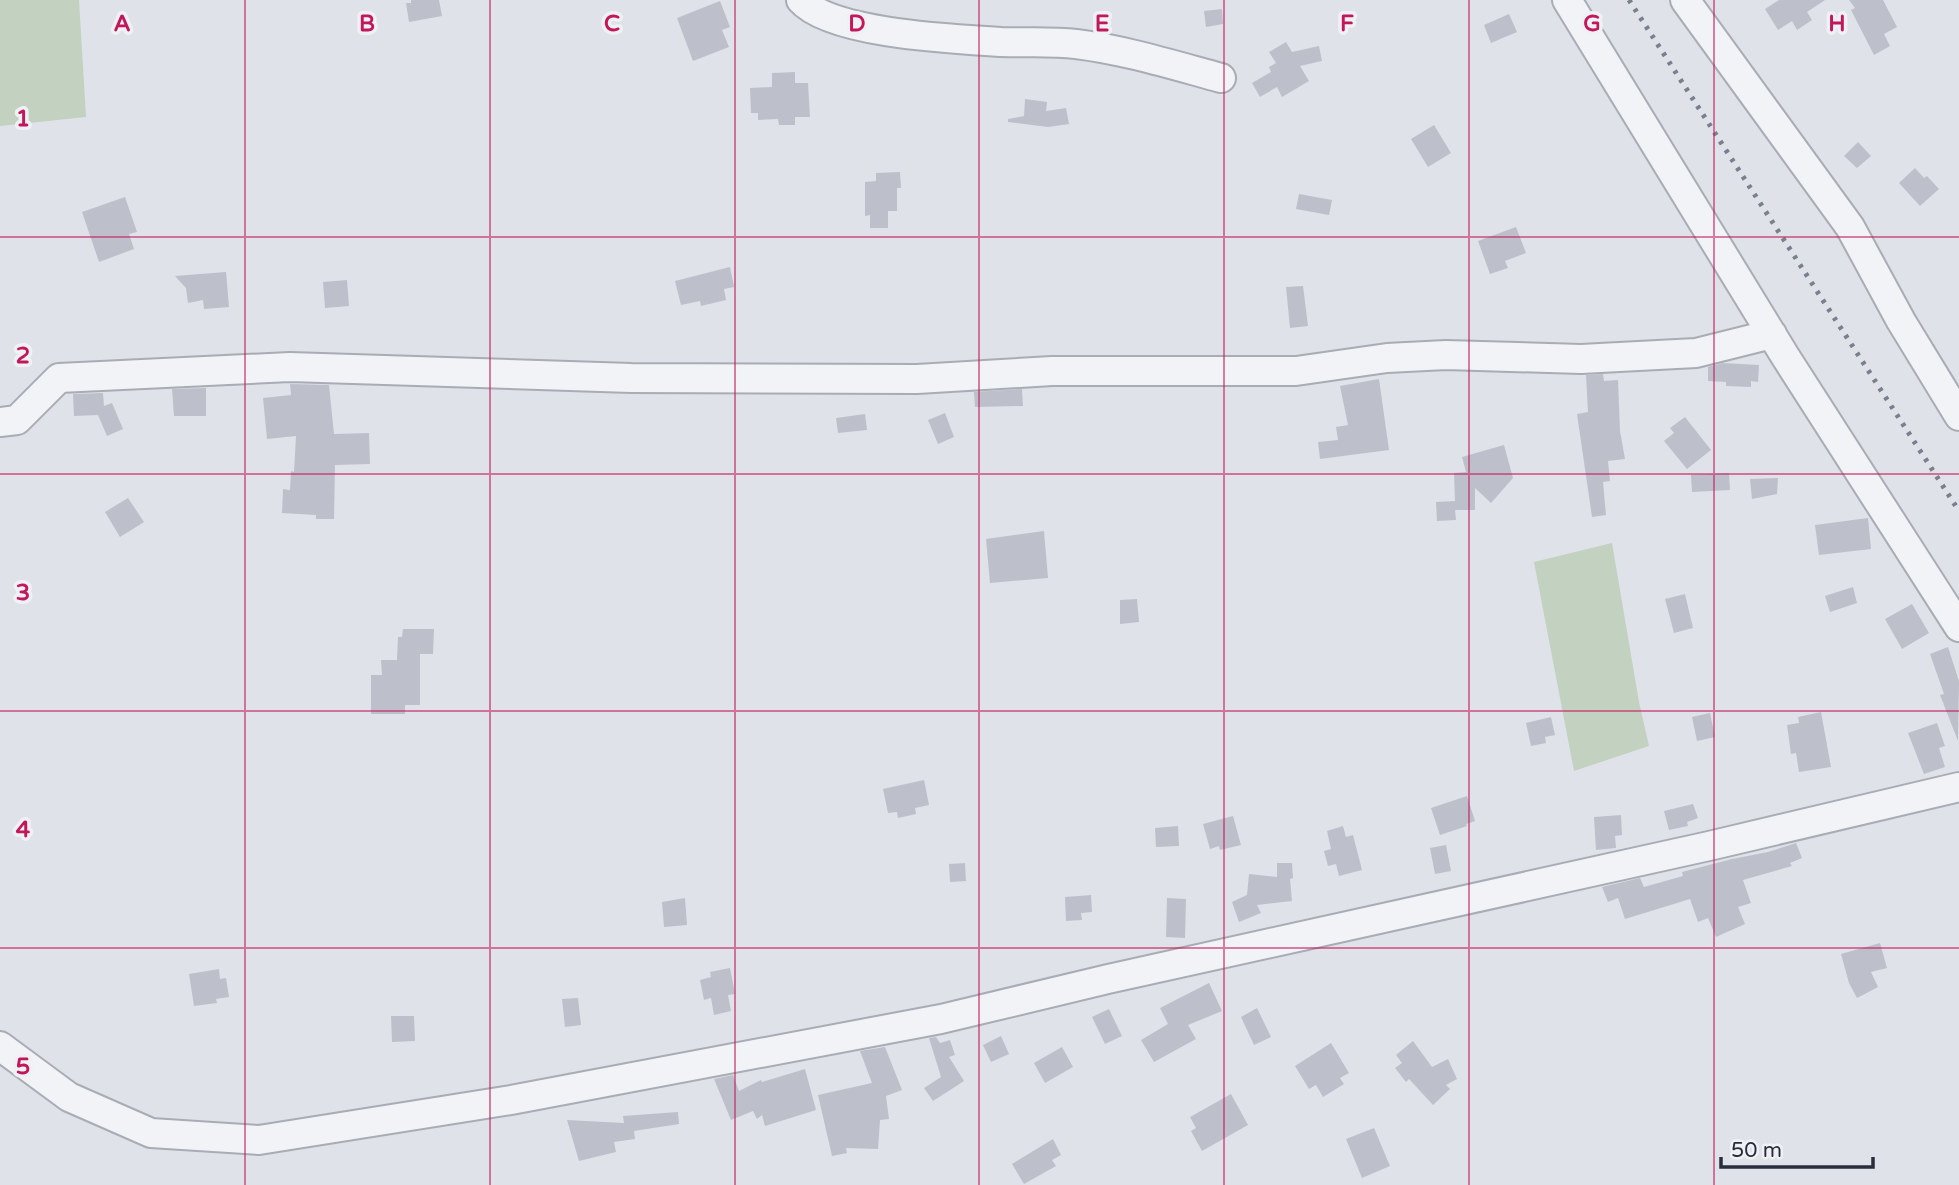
<svg xmlns="http://www.w3.org/2000/svg" width="1959" height="1185" font-family="'Varela Round',sans-serif">
  <style>
    .green { fill: #c3d1c1 }
    .building { fill: #bdc0ca }
    .lines { fill: none; stroke-linecap: round; stroke-linejoin: round }
    .minor-casing { stroke: #a8acb5; stroke-width: 32 }
    .minor { stroke: #f2f3f6; stroke-width: 28 }
    .rail { stroke: #7a7f90; stroke-width: 5; stroke-dasharray: 3.5 7; stroke-linecap: butt }
    .grid { fill: none; stroke: #c2185b; stroke-width: 2; stroke-opacity: 0.55 }
    .grid-label { font-size: 23px; text-anchor: middle; font-weight: bold; fill: #c2185b; stroke: #eff1f5; stroke-width: 7; stroke-linejoin: round; paint-order: stroke }
  </style>
  <rect width="100%" height="100%" fill="#dfe2e8"/>
  <path class="green" d="M 0,0 L 79,0 L 86,117 L 0,126 Z
    M 1612,543 L 1639,702 L 1649,746 L 1574,771 L 1534,562 Z"/>
  <path class="building" d="M 411,0 L 439,0 L 442,16 L 409,22 L 406,3 L 411,3 Z
    M 1779,0 L 1825,0 L 1807,12 L 1812,20 L 1797,30 L 1792,21 L 1778,30 L 1765,9 Z
    M 1849,0 L 1883,0 L 1897,27 L 1884,34 L 1890,46 L 1874,55 L 1851,10 L 1855,8 Z
    M 720,1 L 730,27 L 722,30 L 729,47 L 693,61 L 677,18 Z
    M 1222,9 L 1223,24 L 1206,27 L 1204,11 Z
    M 1509,14 L 1517,32 L 1491,43 L 1484,25 Z
    M 1286,42 L 1292,52 L 1319,46 L 1322,61 L 1300,66 L 1309,81 L 1282,97 L 1277,87 L 1260,97 L 1252,83 L 1271,72 L 1269,67 L 1276,63 L 1269,52 Z
    M 795,72 L 795,83 L 808,83 L 810,117 L 795,117 L 795,125 L 779,125 L 778,119 L 758,120 L 758,113 L 751,113 L 750,88 L 772,87 L 772,73 Z
    M 1025,99 L 1047,102 L 1046,111 L 1066,108 L 1069,124 L 1048,127 L 1008,122 L 1008,119 L 1024,116 Z
    M 1434,125 L 1451,153 L 1428,167 L 1411,139 Z
    M 1858,142 L 1871,156 L 1857,168 L 1844,156 Z
    M 1915,168 L 1924,178 L 1927,176 L 1939,189 L 1920,206 L 1899,183 Z
    M 900,172 L 901,188 L 897,188 L 897,211 L 888,211 L 888,228 L 870,228 L 870,215 L 865,216 L 865,182 L 876,181 L 876,173 Z
    M 1299,194 L 1332,200 L 1329,215 L 1296,209 Z
    M 125,197 L 137,232 L 129,234 L 134,249 L 99,262 L 82,212 Z
    M 1516,227 L 1526,253 L 1505,261 L 1508,268 L 1490,274 L 1478,241 Z
    M 730,267 L 734,287 L 724,289 L 726,300 L 701,306 L 700,301 L 681,305 L 675,281 Z
    M 226,272 L 229,307 L 204,309 L 203,300 L 188,303 L 186,288 L 175,276 Z
    M 347,280 L 349,306 L 325,308 L 323,282 Z
    M 1303,286 L 1308,326 L 1290,328 L 1286,287 Z
    M 1723,363 L 1759,365 L 1758,382 L 1751,381 L 1751,387 L 1726,386 L 1726,382 L 1708,381 L 1708,367 Z
    M 1603,374 L 1604,381 L 1618,380 L 1620,431 L 1625,459 L 1608,461 L 1610,481 L 1603,482 L 1606,515 L 1592,517 L 1577,414 L 1588,412 L 1586,375 Z
    M 1379,379 L 1389,450 L 1320,459 L 1318,442 L 1338,440 L 1336,427 L 1348,425 L 1340,386 Z
    M 290,384 L 329,385 L 334,434 L 369,433 L 370,464 L 335,465 L 334,519 L 316,519 L 316,515 L 282,513 L 283,489 L 290,490 L 291,471 L 294,472 L 296,436 L 267,439 L 263,398 L 291,395 Z
    M 206,388 L 206,416 L 174,416 L 172,389 Z
    M 1022,389 L 1023,406 L 975,407 L 974,392 Z
    M 103,393 L 104,406 L 112,403 L 123,429 L 107,436 L 98,415 L 74,416 L 73,394 Z
    M 945,413 L 954,437 L 938,444 L 928,420 Z
    M 865,414 L 867,430 L 838,433 L 836,418 Z
    M 1685,417 L 1711,450 L 1687,469 L 1664,441 L 1674,433 L 1670,428 Z
    M 1504,445 L 1513,478 L 1491,503 L 1475,488 L 1475,510 L 1455,510 L 1456,520 L 1437,521 L 1436,502 L 1455,501 L 1454,473 L 1466,472 L 1462,457 Z
    M 1729,473 L 1730,490 L 1692,492 L 1691,475 Z
    M 1778,478 L 1777,494 L 1752,499 L 1750,479 Z
    M 128,498 L 144,522 L 120,537 L 105,512 Z
    M 1868,518 L 1871,549 L 1819,555 L 1815,525 Z
    M 1044,531 L 1048,578 L 990,583 L 986,539 Z
    M 1853,587 L 1857,603 L 1830,612 L 1825,596 Z
    M 1685,594 L 1693,628 L 1674,633 L 1665,599 Z
    M 1137,599 L 1139,622 L 1120,624 L 1120,600 Z
    M 1912,604 L 1929,633 L 1902,649 L 1885,619 Z
    M 403,629 L 434,629 L 433,654 L 420,654 L 420,705 L 405,705 L 405,714 L 371,714 L 371,675 L 382,675 L 381,660 L 397,660 L 398,637 L 402,637 Z
    M 1948,647 L 1959,681 L 1958,741 L 1940,695 L 1944,694 L 1930,654 Z
    M 1821,712 L 1831,767 L 1799,772 L 1796,753 L 1791,754 L 1787,725 L 1799,723 L 1798,717 Z
    M 1710,713 L 1715,737 L 1697,741 L 1692,717 Z
    M 1551,717 L 1555,735 L 1545,737 L 1546,743 L 1531,746 L 1526,723 Z
    M 1937,723 L 1945,746 L 1939,748 L 1945,767 L 1924,774 L 1908,733 Z
    M 924,780 L 929,805 L 915,808 L 916,814 L 898,818 L 897,812 L 888,813 L 883,789 Z
    M 1467,796 L 1475,821 L 1466,824 L 1467,826 L 1440,835 L 1431,808 Z
    M 1693,804 L 1698,818 L 1687,822 L 1688,826 L 1669,830 L 1664,811 Z
    M 1621,815 L 1622,835 L 1615,836 L 1616,848 L 1596,850 L 1594,817 Z
    M 1233,816 L 1241,845 L 1220,850 L 1219,846 L 1210,849 L 1203,824 Z
    M 1178,826 L 1179,846 L 1156,847 L 1155,828 Z
    M 1343,826 L 1346,837 L 1353,835 L 1362,870 L 1339,876 L 1336,864 L 1328,866 L 1324,851 L 1331,849 L 1327,831 Z
    M 1796,843 L 1802,858 L 1790,863 L 1792,866 L 1743,880 L 1751,903 L 1738,907 L 1745,924 L 1716,937 L 1708,918 L 1698,922 L 1690,899 L 1625,919 L 1618,898 L 1608,902 L 1602,887 L 1640,878 L 1644,887 L 1683,876 L 1682,872 L 1732,859 L 1768,852 Z
    M 1446,845 L 1451,871 L 1435,874 L 1430,848 Z
    M 965,863 L 966,881 L 950,882 L 949,864 Z
    M 1277,863 L 1292,863 L 1293,878 L 1290,879 L 1292,901 L 1257,905 L 1261,913 L 1239,922 L 1232,902 L 1247,895 L 1249,874 L 1277,877 Z
    M 1091,895 L 1092,912 L 1081,913 L 1082,920 L 1066,921 L 1065,897 Z
    M 685,898 L 687,925 L 664,927 L 662,902 Z
    M 1167,898 L 1186,899 L 1185,938 L 1166,937 Z
    M 1880,943 L 1887,968 L 1871,972 L 1878,987 L 1857,998 L 1849,983 L 1841,954 Z
    M 730,968 L 735,994 L 728,995 L 731,1011 L 714,1015 L 711,998 L 704,1000 L 700,980 L 711,977 L 710,972 Z
    M 219,969 L 220,979 L 226,978 L 229,997 L 216,999 L 217,1003 L 194,1006 L 189,974 Z
    M 1209,983 L 1222,1011 L 1188,1025 L 1196,1039 L 1154,1062 L 1141,1040 L 1168,1024 L 1160,1008 Z
    M 578,998 L 581,1025 L 565,1027 L 562,999 Z
    M 1257,1008 L 1271,1037 L 1254,1045 L 1241,1017 Z
    M 1109,1009 L 1122,1036 L 1105,1044 L 1092,1017 Z
    M 391,1016 L 414,1016 L 415,1041 L 392,1042 Z
    M 1001,1036 L 1009,1054 L 991,1062 L 983,1045 Z
    M 936,1037 L 940,1043 L 950,1040 L 955,1055 L 949,1057 L 964,1081 L 933,1101 L 924,1088 L 941,1077 L 929,1038 Z
    M 1413,1041 L 1432,1067 L 1448,1059 L 1457,1079 L 1446,1085 L 1450,1089 L 1433,1105 L 1409,1079 L 1406,1082 L 1395,1068 L 1402,1063 L 1396,1055 Z
    M 1331,1043 L 1349,1073 L 1340,1078 L 1344,1084 L 1323,1097 L 1316,1085 L 1309,1089 L 1295,1066 Z
    M 885,1047 L 902,1090 L 886,1096 L 889,1119 L 880,1120 L 878,1149 L 846,1148 L 847,1153 L 832,1156 L 818,1095 L 872,1083 L 860,1051 Z
    M 1062,1047 L 1073,1067 L 1045,1083 L 1034,1063 Z
    M 805,1069 L 816,1110 L 765,1126 L 762,1115 L 757,1119 L 753,1111 L 731,1120 L 714,1079 L 733,1075 L 739,1091 L 761,1080 L 762,1082 Z
    M 1231,1094 L 1248,1125 L 1202,1151 L 1191,1131 L 1196,1128 L 1190,1117 Z
    M 678,1112 L 679,1124 L 634,1131 L 635,1139 L 614,1142 L 616,1152 L 579,1161 L 567,1120 L 624,1123 L 623,1116 Z
    M 1374,1128 L 1390,1166 L 1362,1178 L 1346,1139 Z
    M 1053,1139 L 1061,1155 L 1052,1160 L 1056,1166 L 1024,1184 L 1012,1164 Z"/>
  <g class="lines">
    <g class="minor-casing">
      <path id="minor" d="M 801,0 C 831,34 955,39 1001,42 C 1026,43 1051,41 1076,44 C 1125,50 1173,65 1221,78
        M 1567,0 L 1785,356 L 1959,627
        M 1685,0 L 1850,227 L 1901,321 L 1959,416
        M 0,422 L 17,420 L 59,378 L 290,367 L 631,378 L 917,379 L 1052,371 L 1296,371 L 1387,358 L 1446,355 L 1581,359 L 1696,353 L 1772,334
        M 0,1046 L 69,1097 L 151,1133 L 259,1140 L 511,1100 L 941,1019 L 1108,979 L 1709,846 L 1959,787"/>
    </g>
    <use href="#minor" class="minor"/>
    <path class="rail" d="M 1629,0 L 1959,511"/>
  </g>
  <path class="grid" d="M 245,0 L 245,1185M 490,0 L 490,1185M 735,0 L 735,1185M 979,0 L 979,1185M 1224,0 L 1224,1185M 1469,0 L 1469,1185M 1714,0 L 1714,1185M 0,237 L 1959,237M 0,474 L 1959,474M 0,711 L 1959,711M 0,948 L 1959,948"/>
  <g class="grid-label">
    <text x="122" y="31">A</text>
    <text x="367" y="31">B</text>
    <text x="612" y="31">C</text>
    <text x="857" y="31">D</text>
    <text x="1102" y="31">E</text>
    <text x="1347" y="31">F</text>
    <text x="1592" y="31">G</text>
    <text x="1837" y="31">H</text>
    <text x="23" y="126">1</text>
    <text x="23" y="363">2</text>
    <text x="23" y="600">3</text>
    <text x="23" y="837">4</text>
    <text x="23" y="1074">5</text>
  </g>
  <path d="M1721 1157v10h152v-10" fill="none" stroke="#292e3e" stroke-width="3.5"/>
  <text x="1731" y="1157" font-size="21" fill="#292e3e" stroke="#eff1f5" stroke-width="5" paint-order="stroke">50 m</text>
</svg>
